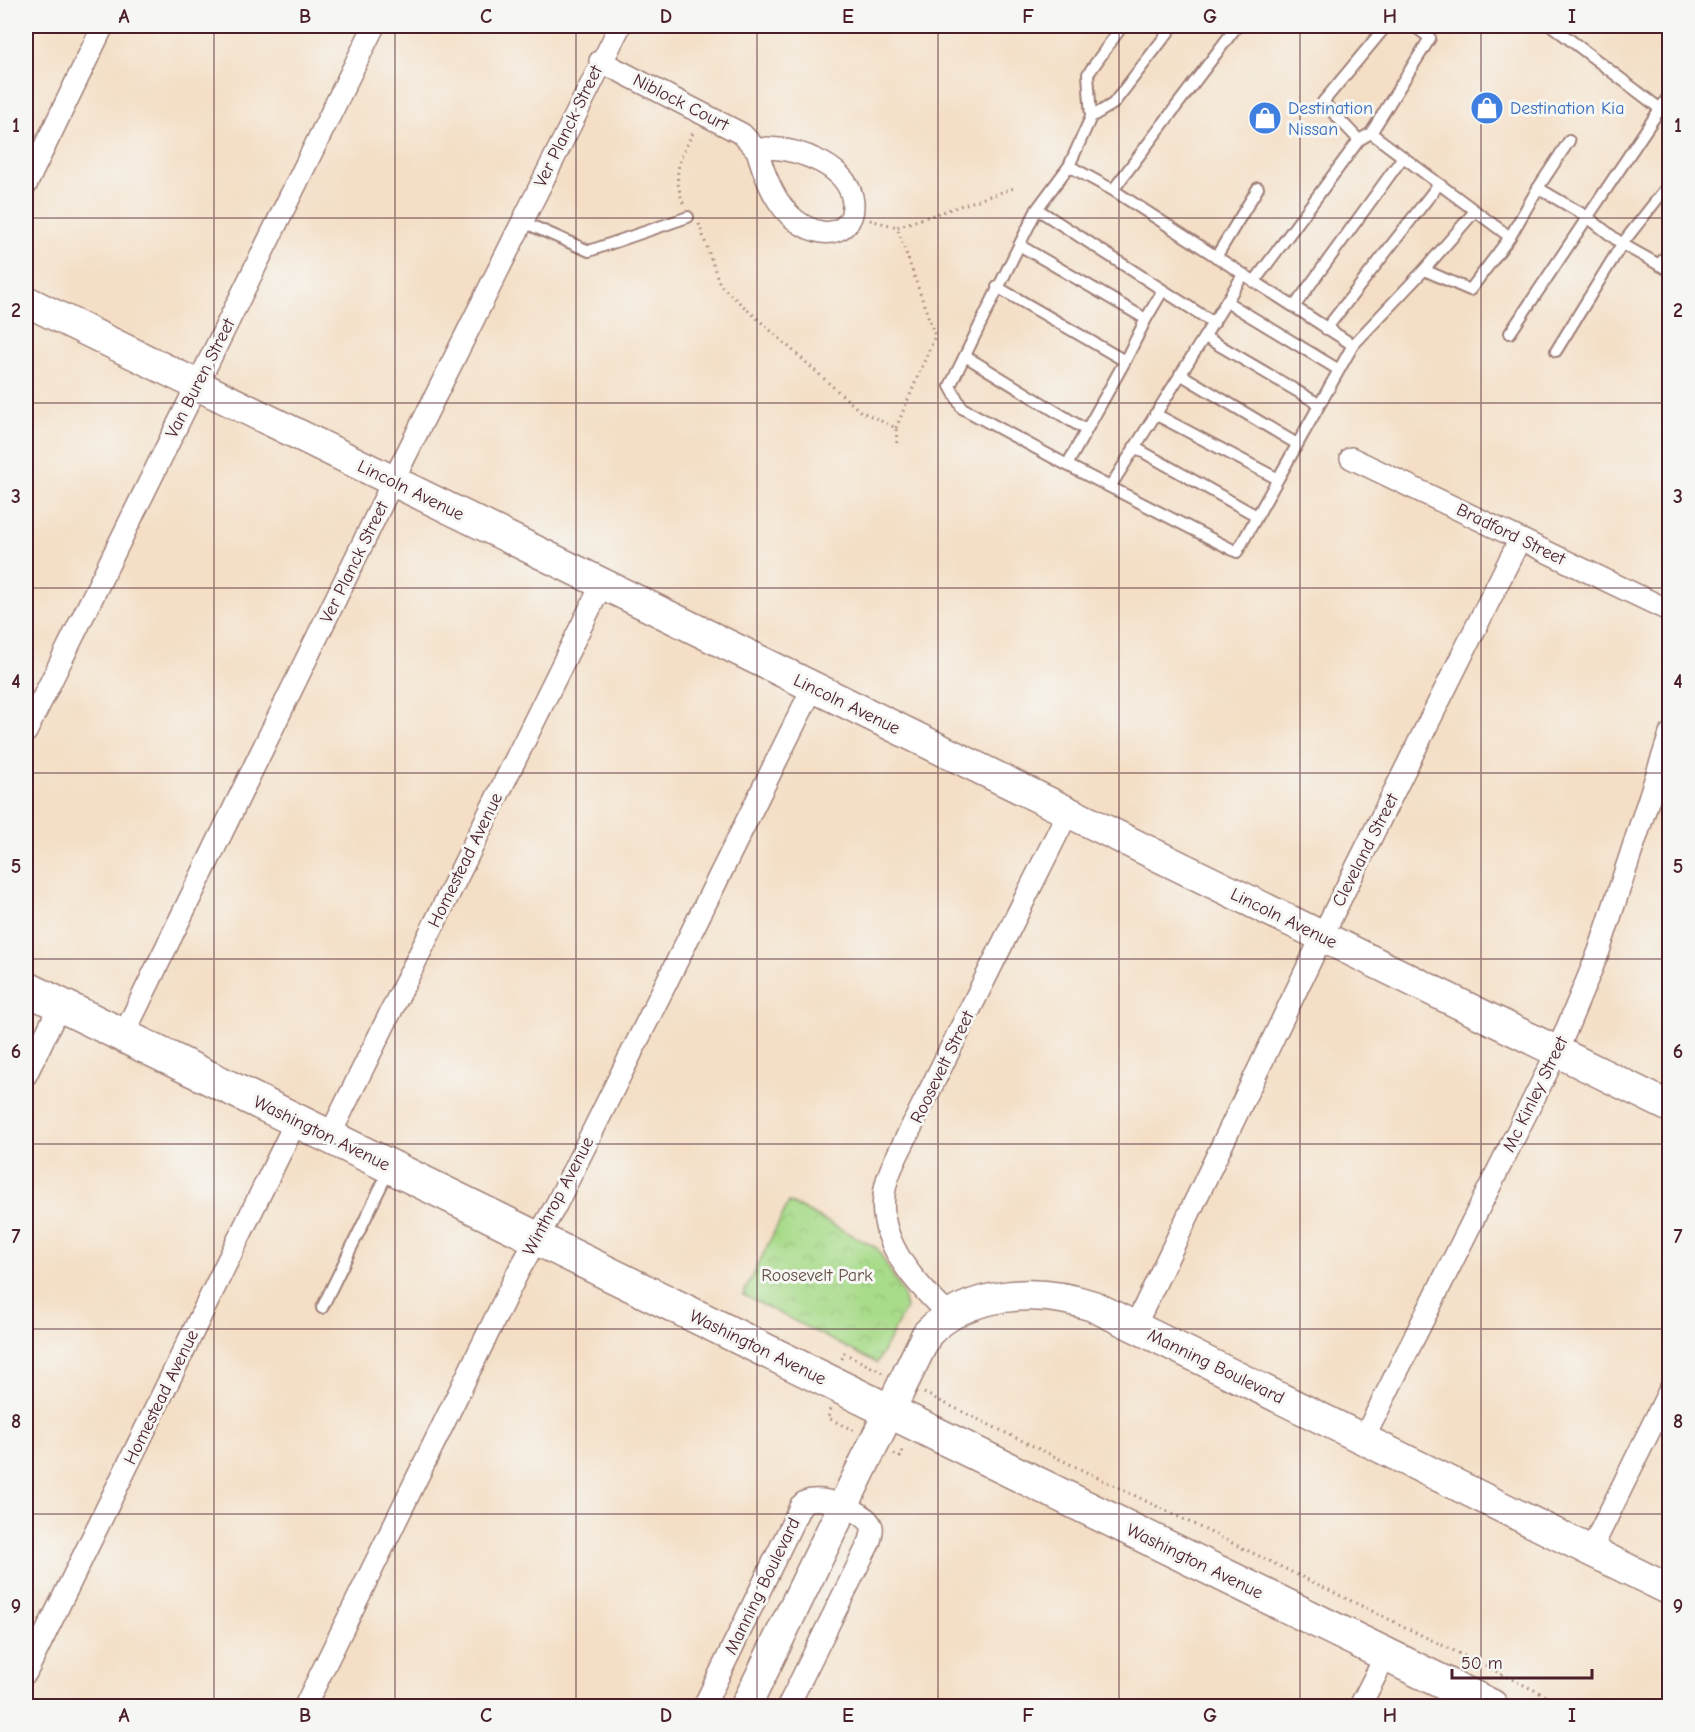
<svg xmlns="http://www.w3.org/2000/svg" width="1695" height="1732" font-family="'Comic Neue',sans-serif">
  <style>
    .park { fill: url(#park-crowns); stroke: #797d5a; stroke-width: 1.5 }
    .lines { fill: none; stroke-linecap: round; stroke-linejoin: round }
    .lane-casing { stroke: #9f7f78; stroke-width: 14 }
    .street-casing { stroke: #9f7f78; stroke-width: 24 }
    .secondary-casing { stroke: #9f7f78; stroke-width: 33 }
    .primary-casing { stroke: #9f7f78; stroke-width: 36 }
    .path { stroke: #9f7f78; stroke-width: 3; stroke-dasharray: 1.5 4.5; stroke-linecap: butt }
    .lane { stroke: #fff; stroke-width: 10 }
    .street { stroke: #fff; stroke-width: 21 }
    .secondary { stroke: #fff; stroke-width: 30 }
    .primary { stroke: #fff; stroke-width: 33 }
    .grid { fill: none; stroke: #4a1f2b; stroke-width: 1.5; stroke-opacity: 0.55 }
    .labels { text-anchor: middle; stroke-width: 6; stroke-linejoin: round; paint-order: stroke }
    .street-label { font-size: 18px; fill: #4a1f2b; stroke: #f6f6f2 }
    .shop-label { font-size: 18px; fill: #366cbe; stroke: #f6f6f2; text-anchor: start }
    .park-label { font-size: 18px; fill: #624e43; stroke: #f6f6f2 }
    .neatline { fill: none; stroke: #4a1f2b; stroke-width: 2 }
    .grid-label { font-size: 20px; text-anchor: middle; font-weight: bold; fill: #4a1f2b }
  </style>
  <defs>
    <pattern id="park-crowns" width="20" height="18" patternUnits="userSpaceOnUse" patternTransform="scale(1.5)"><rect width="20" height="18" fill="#a8db8a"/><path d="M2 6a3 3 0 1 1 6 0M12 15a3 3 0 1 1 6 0" fill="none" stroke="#92bc77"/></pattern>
  </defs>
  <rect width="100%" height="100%" fill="#f6f6f2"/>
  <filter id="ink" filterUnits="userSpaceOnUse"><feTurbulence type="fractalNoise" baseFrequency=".0167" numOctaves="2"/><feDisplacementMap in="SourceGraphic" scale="12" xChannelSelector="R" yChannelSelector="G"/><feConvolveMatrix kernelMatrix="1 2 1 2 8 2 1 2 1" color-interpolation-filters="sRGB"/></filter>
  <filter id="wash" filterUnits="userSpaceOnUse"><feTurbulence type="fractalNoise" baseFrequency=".008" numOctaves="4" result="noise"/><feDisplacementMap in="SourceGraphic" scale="24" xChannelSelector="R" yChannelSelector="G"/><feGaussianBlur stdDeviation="1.35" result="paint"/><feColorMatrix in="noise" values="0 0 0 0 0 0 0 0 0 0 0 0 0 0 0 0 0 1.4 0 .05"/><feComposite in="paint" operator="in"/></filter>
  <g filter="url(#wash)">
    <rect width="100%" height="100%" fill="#f4dfc6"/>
    <path class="park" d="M 789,1202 L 877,1248 L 902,1292 L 906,1308 L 877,1363 L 743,1295 Z"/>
  </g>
  <g filter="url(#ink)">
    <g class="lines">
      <g class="lane-casing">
        <path id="lane" d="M 1237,26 L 1113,190 L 1353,345 L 1424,270 L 1470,290 L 1510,237 L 1538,188 L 1586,216 L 1622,244 L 1556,351
          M 1552,26 L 1659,108
          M 1091,117 L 1113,104 L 1173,26
          M 1371,133 L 1430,38 L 1414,26
          M 1359,140 L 1323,102 L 1386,26
          M 1069,166 L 1091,117 L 1088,74 L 1122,26
          M 1670,183 L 1622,244 L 1670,271
          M 1538,188 L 1569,141
          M 1113,190 L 1069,166 L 1037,209 L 950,386 L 962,408 L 1067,465 L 1237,552 L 1353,345
          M 1037,209 L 1214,323
          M 521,221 L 589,251 L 688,217
          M 1019,245 L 1146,319 L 1125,361
          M 1216,257 L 1258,188
          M 1659,265 L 1670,251
          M 1424,270 L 1475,211
          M 1254,282 L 1359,140 L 1371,133 L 1510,237
          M 997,287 L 1125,361 L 1067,465
          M 1227,302 L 1339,370
          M 1294,307 L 1403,157
          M 1146,319 L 1163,290
          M 1326,329 L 1439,184
          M 1510,333 L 1670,94
          M 1205,337 L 1319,404
          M 965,356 L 1086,430
          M 1180,374 L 1297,444
          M 1155,414 L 1278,479
          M 1134,447 L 1257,516
          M 1110,487 L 1243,275
          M 322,1308 L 389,1170"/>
      </g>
      <g class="street-casing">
        <path id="street" d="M 600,61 L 742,134 L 757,150
          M 767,148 C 799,149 850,166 853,203 C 853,209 853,215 849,221 C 843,230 831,234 821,232 C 782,224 767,184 757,150 Z
          M 26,185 L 103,26
          M 1351,458 L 1670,611
          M 26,732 L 374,26
          M 123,1036 L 393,481 L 620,26
          M 26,1075 L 60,1005
          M 329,1137 L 602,584
          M 950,1316 C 918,1286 878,1244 884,1196 C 885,1181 892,1166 899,1152 L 1068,812
          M 1135,1326 L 1333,914 L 1520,539
          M 1363,1440 L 1557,1052 L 1599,951 L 1670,734
          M 1590,1552 L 1670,1389
          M 26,1673 L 296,1121
          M 305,1706 L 518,1272 L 556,1205 L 813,687
          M 704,1706 L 801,1505 C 813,1490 867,1510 872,1527 C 873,1531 871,1536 870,1541 L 788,1706
          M 1360,1706 L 1386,1655"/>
      </g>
      <g class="secondary-casing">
        <path id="secondary" d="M 26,301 L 1670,1107
          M 746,1706 L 927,1334 C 968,1290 1040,1288 1093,1306 L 1670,1590"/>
      </g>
      <g class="primary-casing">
        <path id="primary" d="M 26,988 L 1491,1706"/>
      </g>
      <path class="path" d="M 683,203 C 672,170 679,160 694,131
        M 870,220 L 897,227
        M 699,224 L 720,285 L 860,411 L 896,428 L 897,445
        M 896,428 L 935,336 L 897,227 L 1014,188
        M 842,1359 L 844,1353 L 883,1373
        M 924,1393 L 1567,1706
        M 830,1409 L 828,1418 L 855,1431
        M 894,1454 L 900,1457 L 904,1447"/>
      <use href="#lane" class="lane"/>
      <use href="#street" class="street"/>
      <use href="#secondary" class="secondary"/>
      <use href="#primary" class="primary"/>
    </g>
  </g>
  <path class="grid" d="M 214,26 L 214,1706M 395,26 L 395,1706M 576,26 L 576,1706M 757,26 L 757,1706M 938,26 L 938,1706M 1119,26 L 1119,1706M 1300,26 L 1300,1706M 1481,26 L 1481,1706M 26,218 L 1670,218M 26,403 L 1670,403M 26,588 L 1670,588M 26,773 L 1670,773M 26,959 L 1670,959M 26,1144 L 1670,1144M 26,1329 L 1670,1329M 26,1514 L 1670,1514"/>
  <defs>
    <g id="shop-disc" transform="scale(1.725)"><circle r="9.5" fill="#3f7fe0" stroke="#f6f6f2"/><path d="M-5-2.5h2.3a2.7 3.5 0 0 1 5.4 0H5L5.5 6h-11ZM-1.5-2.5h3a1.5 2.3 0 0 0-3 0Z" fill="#fff"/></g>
  </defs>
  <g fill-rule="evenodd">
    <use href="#shop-disc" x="1487" y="108"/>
    <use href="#shop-disc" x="1265" y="118"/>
  </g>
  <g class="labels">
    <g class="street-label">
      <text transform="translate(681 102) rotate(27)" y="6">Niblock Court</text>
      <text transform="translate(568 126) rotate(-64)" y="6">Ver Planck Street</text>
      <text transform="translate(200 378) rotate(-63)" y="6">Van Buren Street</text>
      <text transform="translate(411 490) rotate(26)" y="6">Lincoln Avenue</text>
      <text transform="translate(1511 534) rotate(26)" y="6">Bradford Street</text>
      <text transform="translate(354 562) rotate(-64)" y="6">Ver Planck Street</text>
      <text transform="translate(847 704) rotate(26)" y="6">Lincoln Avenue</text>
      <text transform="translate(1365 850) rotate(-63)" y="6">Cleveland Street</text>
      <text transform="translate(465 860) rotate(-64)" y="6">Homestead Avenue</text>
      <text transform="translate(1284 918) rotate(26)" y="6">Lincoln Avenue</text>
      <text transform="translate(942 1067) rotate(-64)" y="6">Roosevelt Street</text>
      <text transform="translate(1535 1094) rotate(-64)" y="6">Mc Kinley Street</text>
      <text transform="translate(322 1133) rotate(26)" y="6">Washington Avenue</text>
      <text transform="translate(558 1196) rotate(-62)" y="6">Winthrop Avenue</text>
      <text transform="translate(758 1347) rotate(26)" y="6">Washington Avenue</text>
      <text transform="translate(1216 1366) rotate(26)" y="6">Manning Boulevard</text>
      <text transform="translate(161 1397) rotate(-64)" y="6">Homestead Avenue</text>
      <text transform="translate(1195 1561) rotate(26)" y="6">Washington Avenue</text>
      <text transform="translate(762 1586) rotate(-64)" y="6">Manning Boulevard</text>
    </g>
    <g class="shop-label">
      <text x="1288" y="114">Destination<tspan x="1288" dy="21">Nissan</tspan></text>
      <text x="1510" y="114">Destination Kia</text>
    </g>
    <g class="park-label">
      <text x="817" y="1281">Roosevelt Park</text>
    </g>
  </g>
  <rect width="1695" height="1732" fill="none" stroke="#f6f6f2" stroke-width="66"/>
  <path d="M1452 1669v9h140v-9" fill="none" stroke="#4a1f2b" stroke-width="3"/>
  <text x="1461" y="1669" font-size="18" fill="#4a1f2b" stroke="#f6f6f2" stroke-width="4.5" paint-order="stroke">50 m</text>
  <rect x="33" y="33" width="1629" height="1666" class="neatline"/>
  <g class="grid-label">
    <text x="124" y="23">A</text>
    <text x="305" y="23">B</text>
    <text x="486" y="23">C</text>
    <text x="666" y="23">D</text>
    <text x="848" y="23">E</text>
    <text x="1028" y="23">F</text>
    <text x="1210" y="23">G</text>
    <text x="1390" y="23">H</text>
    <text x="1572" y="23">I</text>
    <text x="16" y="132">1</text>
    <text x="1678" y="132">1</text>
    <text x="16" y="317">2</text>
    <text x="1678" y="317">2</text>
    <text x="16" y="503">3</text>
    <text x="1678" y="503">3</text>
    <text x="16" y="688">4</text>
    <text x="1678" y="688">4</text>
    <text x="16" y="873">5</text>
    <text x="1678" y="873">5</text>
    <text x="16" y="1058">6</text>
    <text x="1678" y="1058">6</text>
    <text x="16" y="1243">7</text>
    <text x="1678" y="1243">7</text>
    <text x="16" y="1428">8</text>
    <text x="1678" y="1428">8</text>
    <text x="16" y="1613">9</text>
    <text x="1678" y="1613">9</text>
    <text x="124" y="1722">A</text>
    <text x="305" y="1722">B</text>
    <text x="486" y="1722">C</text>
    <text x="666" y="1722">D</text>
    <text x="848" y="1722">E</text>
    <text x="1028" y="1722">F</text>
    <text x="1210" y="1722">G</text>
    <text x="1390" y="1722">H</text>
    <text x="1572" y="1722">I</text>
  </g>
</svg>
